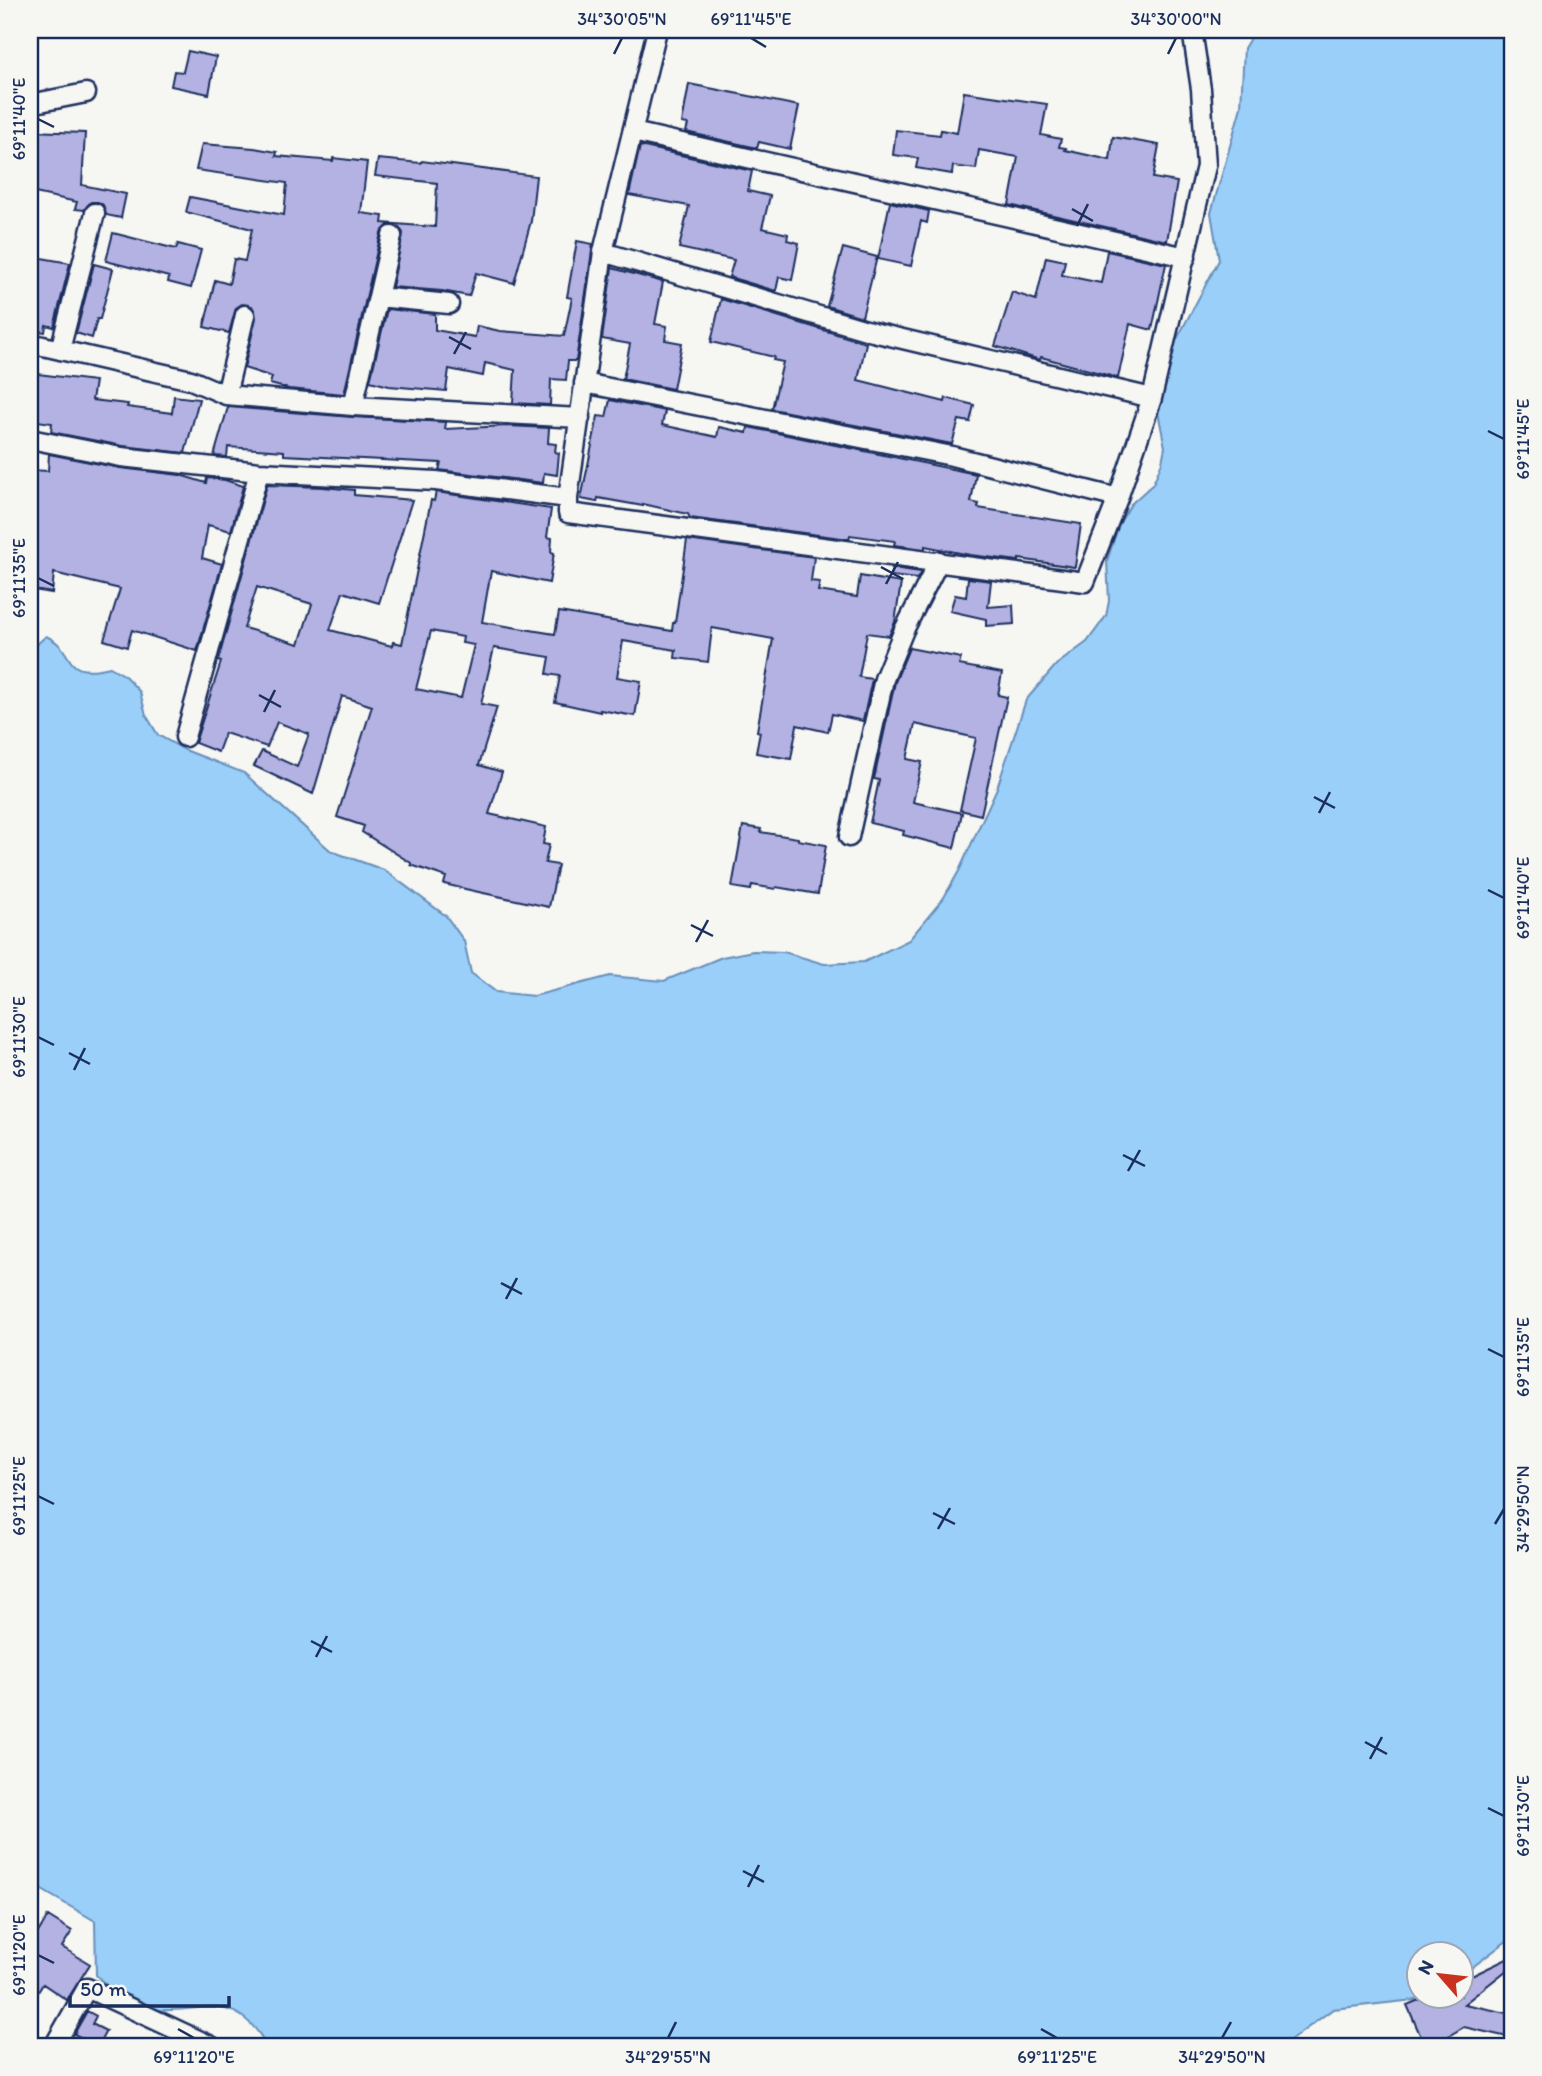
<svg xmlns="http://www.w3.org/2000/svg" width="1542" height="2076" font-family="Itim,sans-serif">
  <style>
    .water { fill: #99cff8; stroke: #678fba; stroke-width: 2 }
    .building { fill: #b4b2e3; stroke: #1b2f5e; stroke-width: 2; fill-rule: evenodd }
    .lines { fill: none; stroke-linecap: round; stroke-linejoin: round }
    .minor-casing { stroke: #1b2f5e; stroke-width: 23 }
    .minor { stroke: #f6f6f2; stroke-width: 18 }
    .ticks { fill: none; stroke: #1b2f5e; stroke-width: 2.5 }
    .neatline { fill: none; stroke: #1b2f5e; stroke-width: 2.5 }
    .ticks-label { font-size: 18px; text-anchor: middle; fill: #1b2f5e }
  </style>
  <rect width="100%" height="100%" fill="#f6f6f2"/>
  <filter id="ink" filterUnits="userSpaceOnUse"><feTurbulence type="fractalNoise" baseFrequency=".0143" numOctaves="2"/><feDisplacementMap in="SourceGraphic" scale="14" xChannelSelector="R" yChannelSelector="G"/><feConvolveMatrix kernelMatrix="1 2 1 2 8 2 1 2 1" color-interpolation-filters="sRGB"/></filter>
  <g filter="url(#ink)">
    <path class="water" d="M 1267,30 L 1512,30 L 1512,1937 L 1462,1975 L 1462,1954 L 1420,1954 L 1420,1996 L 1422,1996 L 1414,2000 L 1333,2009 L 1283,2046 L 267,2046 C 234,1988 202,2014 151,2010 C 131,2008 109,1989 96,1975 L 95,1921 L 30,1883 L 30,659 L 35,646 L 46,636 C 79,651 58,679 110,667 L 124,675 L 140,692 L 146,715 L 158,735 L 185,750 L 244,773 L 331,851 L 384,870 L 446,916 L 464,941 L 471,973 L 496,992 L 534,996 L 610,976 L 664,981 L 722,957 L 753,951 L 784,952 L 824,964 L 864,962 L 909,940 L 943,899 L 959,871 L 997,788 L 1026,700 L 1056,665 L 1087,642 L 1106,616 L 1109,601 L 1107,561 L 1119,524 L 1131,504 L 1153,484 L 1162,462 L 1165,447 L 1158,412 L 1171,350 L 1219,260 L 1211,213 L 1241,107 L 1244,48 L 1252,35 Z"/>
    <path class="building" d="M 188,51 L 216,57 L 209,94 L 171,86 L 174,71 L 183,72 Z
      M 689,84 L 799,106 L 790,149 L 759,142 L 757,148 L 686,132 L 688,124 L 682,123 Z
      M 964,92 L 1047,104 L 1041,135 L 1061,139 L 1059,147 L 1066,148 L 1065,150 L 1110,160 L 1113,137 L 1159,145 L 1153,178 L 1177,182 L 1167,241 L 1009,205 L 1018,157 L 979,150 L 976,169 L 953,166 L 952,174 L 916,168 L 918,158 L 893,155 L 896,130 L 940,135 L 941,130 L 957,133 Z
      M 30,131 L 85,133 L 82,185 L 126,194 L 121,218 L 106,215 L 103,205 L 98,202 L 91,202 L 84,210 L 75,209 L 77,202 L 30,192 Z
      M 202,144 L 254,148 L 277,152 L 276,156 L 333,161 L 333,158 L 367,162 L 361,213 L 383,216 L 382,223 L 435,227 L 437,183 L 375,176 L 378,159 L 421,163 L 422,161 L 536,176 L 531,221 L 514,283 L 476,273 L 469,296 L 442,291 L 392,287 L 403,233 L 399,227 L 388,225 L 381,233 L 344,394 L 289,389 L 270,384 L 272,377 L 244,368 L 256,318 L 252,306 L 242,304 L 236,308 L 229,333 L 204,327 L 215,280 L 229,284 L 234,259 L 245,261 L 252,229 L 186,212 L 190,197 L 284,215 L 287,183 L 196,170 Z
      M 640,146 L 752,171 L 748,191 L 770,196 L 762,228 L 788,234 L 787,240 L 799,243 L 792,280 L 779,277 L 776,291 L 729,277 L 734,260 L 679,248 L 689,206 L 629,195 Z
      M 890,202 L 929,211 L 927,223 L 921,221 L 911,266 L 878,259 Z
      M 113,233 L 176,249 L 178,244 L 201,250 L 191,288 L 168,282 L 169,277 L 106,261 Z
      M 577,241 L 593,244 L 576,361 L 568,361 L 566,380 L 551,379 L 550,405 L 513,403 L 515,370 L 485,363 L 483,376 L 449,369 L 446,391 L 389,386 L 370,381 L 387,309 L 435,314 L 435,330 L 475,337 L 477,326 L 500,331 L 564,336 L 572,298 L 567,297 Z
      M 843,248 L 877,257 L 862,317 L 827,306 Z
      M 1107,251 L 1166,264 L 1152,330 L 1130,324 L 1118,378 L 1041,357 L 1040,360 L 995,346 L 1012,292 L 1036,300 L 1046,257 L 1065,261 L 1062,275 L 1101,283 Z
      M 30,256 L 70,263 L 54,327 L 46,325 L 45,332 L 30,330 Z
      M 94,264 L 113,269 L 100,319 L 97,319 L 92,338 L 76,333 Z
      M 612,268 L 663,282 L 655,324 L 667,326 L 665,340 L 682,343 L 673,389 L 623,379 L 630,344 L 602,339 Z
      M 721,299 L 866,343 L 858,380 L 945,402 L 946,398 L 974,405 L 970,422 L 959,420 L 952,444 L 772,409 L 783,362 L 773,360 L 774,357 L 711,342 Z
      M 30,373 L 95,381 L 92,400 L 128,404 L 127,407 L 172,413 L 174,396 L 199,399 L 185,453 L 123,446 L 51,432 L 52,423 L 30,420 Z
      M 610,400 L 665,411 L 662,425 L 717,437 L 719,427 L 747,433 L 748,427 L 976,474 L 971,502 L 979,504 L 978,508 L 1081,524 L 1075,567 L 1019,559 L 1019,561 L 970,555 L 925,546 L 925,549 L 894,545 L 895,541 L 850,535 L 849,539 L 690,518 L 688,514 L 643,504 L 643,506 L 598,498 L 597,502 L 581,499 L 598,416 L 606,417 Z
      M 228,407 L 352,417 L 446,422 L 445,429 L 508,426 L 549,428 L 548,443 L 556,444 L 555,452 L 559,453 L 557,475 L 544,473 L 543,483 L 439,470 L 441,463 L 284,455 L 284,451 L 228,447 L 227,457 L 214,456 Z
      M 49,454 L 120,468 L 180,475 L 206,483 L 207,478 L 225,480 L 243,486 L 231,531 L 208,525 L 202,558 L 222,564 L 197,651 L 132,630 L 127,647 L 104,640 L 120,589 L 54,573 L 52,593 L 33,590 L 35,570 L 30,570 L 30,470 L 48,471 Z
      M 267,485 L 323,487 L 354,490 L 354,495 L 412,500 L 379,603 L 343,592 L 330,630 L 392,646 L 393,642 L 402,644 L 431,500 L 434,501 L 436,492 L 551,509 L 547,537 L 552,538 L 551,552 L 554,553 L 549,583 L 491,571 L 482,622 L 555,634 L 559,612 L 672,631 L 673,623 L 675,623 L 687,540 L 814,557 L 811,581 L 820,582 L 818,591 L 857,597 L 860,576 L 901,583 L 895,622 L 889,636 L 867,633 L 859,677 L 872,679 L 863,721 L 832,714 L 828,732 L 797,725 L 791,759 L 756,753 L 760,732 L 757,731 L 773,639 L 712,628 L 708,662 L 675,658 L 676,650 L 623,641 L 617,677 L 641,681 L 635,716 L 600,710 L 600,712 L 555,702 L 560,676 L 547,674 L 550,657 L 494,648 L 481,704 L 497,707 L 479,765 L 502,772 L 489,814 L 546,827 L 543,844 L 549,845 L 545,863 L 558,865 L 549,907 L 474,891 L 444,884 L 446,877 L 411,865 L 411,863 L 362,832 L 364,826 L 337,817 L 372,706 L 342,696 L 313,794 L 254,766 L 262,751 L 297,767 L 309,734 L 277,722 L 267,747 L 225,733 L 218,752 L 195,743 L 221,662 L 218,661 ZM 257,587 L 312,604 L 299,644 L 244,628 ZM 431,631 L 463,637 L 462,643 L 474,645 L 461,698 L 416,689 Z
      M 892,568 L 921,572 L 917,579 L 891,576 Z
      M 968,578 L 991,581 L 988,607 L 1013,605 L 1014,624 L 986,626 L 986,619 L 950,611 L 955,595 L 966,597 Z
      M 909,648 L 961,658 L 959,665 L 1002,673 L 998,695 L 1007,697 L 981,815 L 960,810 L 976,738 L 915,724 L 907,759 L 922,762 L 913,802 L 962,813 L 954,848 L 903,835 L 904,831 L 870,823 L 879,780 L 874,779 L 895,682 Z
      M 743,826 L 761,829 L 760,832 L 798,838 L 798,840 L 826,845 L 818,894 L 776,887 L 775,889 L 752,885 L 751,890 L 732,887 Z
      M 48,1916 L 72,1931 L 62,1947 L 90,1964 L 67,2000 L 43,1984 L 30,2005 L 30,1946 Z
      M 1511,1957 L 1512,1966 L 1464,2004 L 1512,2014 L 1512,2038 L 1464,2027 L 1431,2046 L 1425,2046 L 1407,2005 L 1429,1996 L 1461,1996 L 1461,1981 Z
      M 87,2011 L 96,2016 L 92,2024 L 106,2031 L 98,2046 L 74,2034 Z"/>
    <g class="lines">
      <g class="minor-casing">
        <path id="minor" d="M 657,30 L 603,252 L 568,498 L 568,513 L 1085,582 L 1118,498 L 1152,398 L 1206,166 L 1201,89 L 1192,30
          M 30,104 L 86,93
          M 633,132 L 1186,257
          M 603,252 L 873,332 L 1152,398
          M 378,297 L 449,304
          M 30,343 L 191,380 L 226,395 L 353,406 L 580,418
          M 60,350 L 95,213
          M 584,383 L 952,456 L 1118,498
          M 226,395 L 245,315
          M 353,406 L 392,236
          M 30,439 L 121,457 L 259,472 L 436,481 L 568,498
          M 185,737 L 259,472
          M 849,837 L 884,679 L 904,630 L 939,561
          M 54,2046 L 87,1988 L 211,2046"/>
      </g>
      <use href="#minor" class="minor"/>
    </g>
  </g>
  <path class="ticks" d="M 751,38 L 766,47M 614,54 L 622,38M 1168,54 L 1176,38M 38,119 L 54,127M 1072,209 L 1093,221M 1077,226 L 1088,204M 449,337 L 471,349M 454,354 L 466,332M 1488,431 L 1504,439M 881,567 L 903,579M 38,578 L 54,586M 886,584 L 898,562M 259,695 L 281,707M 264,712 L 275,690M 1314,797 L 1335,808M 1319,813 L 1330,792M 1488,890 L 1504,898M 691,925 L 713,936M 696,942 L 708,920M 38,1037 L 54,1045M 69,1053 L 90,1064M 74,1070 L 85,1048M 1123,1155 L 1145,1166M 1128,1171 L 1140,1150M 501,1283 L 522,1294M 506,1299 L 517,1278M 1488,1349 L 1504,1357M 38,1496 L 54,1504M 933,1513 L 955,1524M 1495,1524 L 1504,1509M 938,1529 L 950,1508M 311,1641 L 332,1652M 316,1657 L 327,1636M 1365,1742 L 1387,1754M 1370,1759 L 1382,1737M 1488,1808 L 1504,1816M 743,1871 L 764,1882M 748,1887 L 759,1865M 38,1955 L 54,1963M 178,2029 L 194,2038M 1041,2029 L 1057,2038M 668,2038 L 676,2022M 1222,2038 L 1231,2022"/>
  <rect width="1542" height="2076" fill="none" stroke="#f6f6f2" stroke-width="77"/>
  <g transform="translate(1440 1975) rotate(298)"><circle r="33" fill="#f6f6f2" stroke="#9ea6b7" stroke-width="2"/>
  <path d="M0-5L12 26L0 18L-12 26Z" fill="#c8321e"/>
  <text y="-10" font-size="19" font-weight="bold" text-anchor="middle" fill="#1b2f5e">N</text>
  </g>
  <path d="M70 1996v10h159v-10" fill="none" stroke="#1b2f5e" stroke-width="3.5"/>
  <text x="80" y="1996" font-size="21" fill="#1b2f5e" stroke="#f6f6f2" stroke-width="5" paint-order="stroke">50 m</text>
  <rect x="38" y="38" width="1466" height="2000" class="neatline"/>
  <g class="ticks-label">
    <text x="622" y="25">34°30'05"N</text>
    <text x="751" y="25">69°11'45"E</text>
    <text x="1176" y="25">34°30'00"N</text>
    <text transform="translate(19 119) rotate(-90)" y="6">69°11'40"E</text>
    <text transform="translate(1523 439) rotate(-90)" y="6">69°11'45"E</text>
    <text transform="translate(19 578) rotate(-90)" y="6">69°11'35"E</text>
    <text transform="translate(1523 898) rotate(-90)" y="6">69°11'40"E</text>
    <text transform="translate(19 1037) rotate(-90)" y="6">69°11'30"E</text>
    <text transform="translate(1523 1357) rotate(-90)" y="6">69°11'35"E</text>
    <text transform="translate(19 1496) rotate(-90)" y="6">69°11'25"E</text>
    <text transform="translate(1523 1509) rotate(-90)" y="6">34°29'50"N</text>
    <text transform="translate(1523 1816) rotate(-90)" y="6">69°11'30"E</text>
    <text transform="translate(19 1955) rotate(-90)" y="6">69°11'20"E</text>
    <text x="194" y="2063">69°11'20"E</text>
    <text x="668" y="2063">34°29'55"N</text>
    <text x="1057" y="2063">69°11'25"E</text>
    <text x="1222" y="2063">34°29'50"N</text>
  </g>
</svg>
